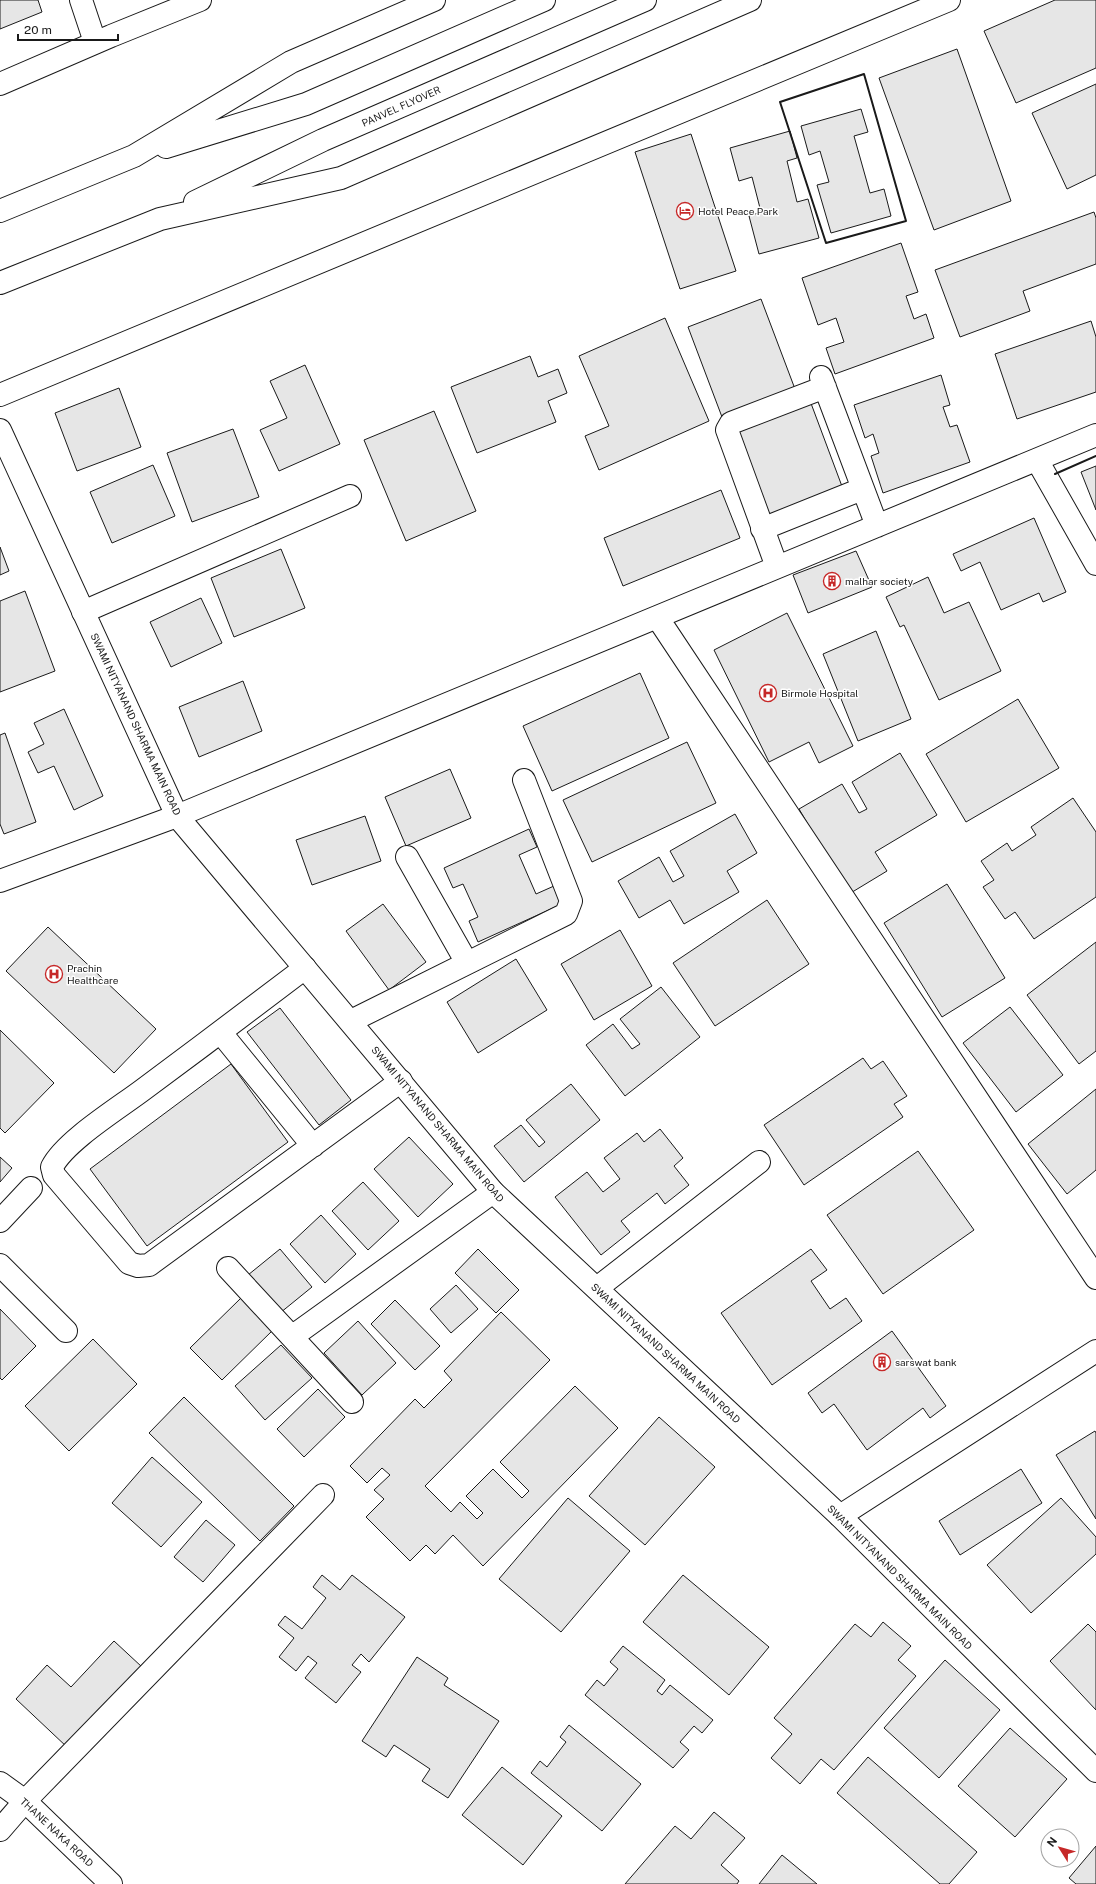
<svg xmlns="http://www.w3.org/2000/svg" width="1096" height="1884" font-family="'Public Sans',sans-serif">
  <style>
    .building { fill: #e6e6e6; stroke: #1a1a1a }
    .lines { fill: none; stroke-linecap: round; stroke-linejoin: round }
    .minor-casing { stroke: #1a1a1a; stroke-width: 24 }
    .tertiary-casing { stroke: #1a1a1a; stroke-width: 24 }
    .secondary-casing { stroke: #1a1a1a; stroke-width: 24 }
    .trunk-casing { stroke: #1a1a1a; stroke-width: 24 }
    .minor { stroke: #fff; stroke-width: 22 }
    .tertiary { stroke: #fff; stroke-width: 22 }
    .secondary { stroke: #fff; stroke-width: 22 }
    .trunk { stroke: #fff; stroke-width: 22 }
    .wall { stroke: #1a1a1a; stroke-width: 2 }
    .labels { text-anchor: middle; stroke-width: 3; stroke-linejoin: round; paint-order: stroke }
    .street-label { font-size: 10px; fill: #1a1a1a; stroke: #fff }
    .poi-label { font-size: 10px; fill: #1a1a1a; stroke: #fff; text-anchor: start }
  </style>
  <rect width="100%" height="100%" fill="#fff"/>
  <path class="building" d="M 0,0 L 38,0 L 42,12 L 0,29 Z
    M 1055,0 L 1096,0 L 1096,68 L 1016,103 L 984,31 Z
    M 957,49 L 1011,201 L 934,230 L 879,78 Z
    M 1096,84 L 1096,175 L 1067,189 L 1032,113 Z
    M 861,109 L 868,132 L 854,136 L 870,193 L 884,189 L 891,216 L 831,233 L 817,185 L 829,182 L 820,151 L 809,155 L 801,126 Z
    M 790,131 L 797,158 L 787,161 L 797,202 L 808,199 L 819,238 L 759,254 L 749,216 L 761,212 L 752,177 L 739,181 L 730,148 Z
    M 691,134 L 736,271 L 680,289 L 635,152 Z
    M 1094,212 L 1096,218 L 1096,264 L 1023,291 L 1030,311 L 960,337 L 935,270 Z
    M 901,243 L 918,292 L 906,296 L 914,319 L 926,314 L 934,338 L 835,374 L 826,348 L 844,342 L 836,318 L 818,325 L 802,278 Z
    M 761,299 L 795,389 L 722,417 L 688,327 Z
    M 665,318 L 709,421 L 599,470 L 585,436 L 609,426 L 579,356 Z
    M 1091,321 L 1096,337 L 1096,392 L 1017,419 L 995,354 Z
    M 530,356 L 538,377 L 558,369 L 567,393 L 548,401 L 556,422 L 477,453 L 451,387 Z
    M 305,365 L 340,444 L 279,471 L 260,430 L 287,418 L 270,381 Z
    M 941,375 L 950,405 L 943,407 L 950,427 L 957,425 L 970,462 L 883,493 L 871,456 L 879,453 L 873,434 L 865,438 L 854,405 Z
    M 119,388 L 141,447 L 77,471 L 55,413 Z
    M 809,398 L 843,489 L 768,518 L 733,427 Z
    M 434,411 L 476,511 L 406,541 L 364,440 Z
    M 233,429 L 259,497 L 192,522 L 167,453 Z
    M 153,465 L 175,516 L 112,543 L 90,492 Z
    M 1096,466 L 1096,510 L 1081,472 Z
    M 721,490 L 740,538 L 623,586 L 604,538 Z
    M 1034,518 L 1066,592 L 1043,602 L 1039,593 L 1001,610 L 980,562 L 961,571 L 953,554 Z
    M 0,547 L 9,571 L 0,575 Z
    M 281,549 L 305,608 L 234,637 L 211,578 Z
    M 856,551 L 872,587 L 808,613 L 793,575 Z
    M 928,577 L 944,613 L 969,602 L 1001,671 L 939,700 L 904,625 L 900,627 L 886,597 Z
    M 25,591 L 55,671 L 0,692 L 0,601 Z
    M 201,598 L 222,643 L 171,667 L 150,622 Z
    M 787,613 L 853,746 L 819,763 L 809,742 L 769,762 L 714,650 Z
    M 876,631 L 911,719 L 858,741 L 823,654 Z
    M 640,673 L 669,738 L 552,791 L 523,726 Z
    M 243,681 L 262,731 L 199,757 L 179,707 Z
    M 1018,699 L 1059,768 L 966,822 L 926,754 Z
    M 64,709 L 103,796 L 74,810 L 54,766 L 38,773 L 28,752 L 44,744 L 34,723 Z
    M 5,733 L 36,822 L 4,834 L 0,824 L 0,735 Z
    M 687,742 L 716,803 L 592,862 L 563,800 Z
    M 900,753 L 937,815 L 875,852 L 887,871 L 849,894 L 799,809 L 842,784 L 859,813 L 867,809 L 852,782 Z
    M 450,769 L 471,818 L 406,846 L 385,797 Z
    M 1073,798 L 1096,832 L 1096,897 L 1034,939 L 1015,912 L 1005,919 L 983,887 L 994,880 L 981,861 L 1007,843 L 1012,851 L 1036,835 L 1031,827 Z
    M 735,814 L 757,853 L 727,871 L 739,892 L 684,924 L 670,900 L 639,918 L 618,881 L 659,857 L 673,882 L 684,876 L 670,851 Z
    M 365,816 L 381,861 L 312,885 L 296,840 Z
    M 529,829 L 537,847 L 519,855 L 536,894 L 554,886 L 562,904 L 478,942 L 469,921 L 478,917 L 463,884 L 453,888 L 444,868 Z
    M 947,884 L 1005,978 L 942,1017 L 884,923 Z
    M 767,900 L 809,964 L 715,1026 L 673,963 Z
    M 383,904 L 426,962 L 389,990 L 346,931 Z
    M 48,927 L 156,1029 L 114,1073 L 6,971 Z
    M 620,930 L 652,986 L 594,1020 L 561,964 Z
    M 1096,942 L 1096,1051 L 1079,1064 L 1027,995 Z
    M 516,959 L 547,1010 L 478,1053 L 447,1002 Z
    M 661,987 L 700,1037 L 625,1096 L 586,1045 L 613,1024 L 632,1049 L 640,1044 L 620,1019 Z
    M 1010,1007 L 1063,1075 L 1016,1112 L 963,1043 Z
    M 280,1008 L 351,1100 L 319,1125 L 247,1032 Z
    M 0,1030 L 54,1083 L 5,1133 L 0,1128 Z
    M 863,1058 L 871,1069 L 883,1061 L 907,1096 L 894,1104 L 903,1117 L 804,1185 L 764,1125 Z
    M 231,1064 L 288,1142 L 147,1246 L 90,1169 Z
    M 571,1084 L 600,1120 L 524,1182 L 494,1146 L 521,1125 L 539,1147 L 545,1142 L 526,1120 Z
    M 1096,1089 L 1096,1170 L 1067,1194 L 1028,1144 Z
    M 660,1129 L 683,1158 L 674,1166 L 689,1185 L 665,1204 L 657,1193 L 621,1221 L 630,1232 L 601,1255 L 555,1197 L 587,1172 L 603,1192 L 620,1179 L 604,1158 L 637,1133 L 644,1142 Z
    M 409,1137 L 453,1184 L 418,1217 L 374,1169 Z
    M 918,1151 L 974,1230 L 883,1294 L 827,1215 Z
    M 0,1157 L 12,1168 L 0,1182 Z
    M 363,1182 L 399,1221 L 368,1250 L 332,1211 Z
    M 321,1215 L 356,1254 L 325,1283 L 290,1244 Z
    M 280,1249 L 312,1287 L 280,1313 L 248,1275 Z
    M 478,1249 L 519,1290 L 496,1313 L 455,1273 Z
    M 811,1249 L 827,1270 L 811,1281 L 830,1309 L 846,1298 L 862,1321 L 772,1385 L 721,1313 Z
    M 456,1285 L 478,1309 L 451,1333 L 430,1309 Z
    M 241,1298 L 273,1330 L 222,1380 L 190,1348 Z
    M 395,1300 L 440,1346 L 415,1370 L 371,1324 Z
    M 0,1309 L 36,1346 L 2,1380 L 0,1378 Z
    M 501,1312 L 550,1360 L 425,1486 L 451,1512 L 460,1502 L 477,1519 L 483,1513 L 466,1496 L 493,1469 L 522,1498 L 529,1491 L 500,1462 L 575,1386 L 618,1428 L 483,1566 L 453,1535 L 435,1554 L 426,1545 L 410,1561 L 366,1517 L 384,1499 L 374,1490 L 390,1475 L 382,1468 L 367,1483 L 350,1466 L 415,1399 L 424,1408 L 452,1380 L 444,1371 Z
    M 358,1321 L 396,1363 L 362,1395 L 324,1353 Z
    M 892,1331 L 946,1406 L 930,1418 L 923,1408 L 867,1450 L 834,1404 L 822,1413 L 808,1393 Z
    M 93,1339 L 137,1384 L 69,1451 L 25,1406 Z
    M 281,1345 L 312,1378 L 265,1420 L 235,1386 Z
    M 318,1389 L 345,1417 L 304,1457 L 277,1429 Z
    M 184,1397 L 294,1506 L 260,1541 L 149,1433 Z
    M 659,1417 L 715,1467 L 645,1545 L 589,1496 Z
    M 1095,1431 L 1096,1433 L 1096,1519 L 1056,1455 Z
    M 152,1457 L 202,1502 L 161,1547 L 112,1503 Z
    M 1021,1469 L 1042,1503 L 960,1555 L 939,1521 Z
    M 568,1498 L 630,1551 L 561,1632 L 499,1579 Z
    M 1061,1498 L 1096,1537 L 1096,1554 L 1031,1613 L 987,1565 Z
    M 206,1520 L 235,1545 L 203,1582 L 174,1557 Z
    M 322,1575 L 340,1590 L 352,1575 L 405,1617 L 369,1662 L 361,1654 L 352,1665 L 361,1672 L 336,1703 L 305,1678 L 317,1663 L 308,1656 L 296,1671 L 279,1657 L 294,1638 L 278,1625 L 285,1616 L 302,1629 L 326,1598 L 313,1587 Z
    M 683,1575 L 769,1647 L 729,1695 L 643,1622 Z
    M 883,1622 L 911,1646 L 898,1660 L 916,1676 L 834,1770 L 821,1759 L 800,1784 L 771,1758 L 792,1734 L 774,1718 L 855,1624 L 871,1637 Z
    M 1088,1624 L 1096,1632 L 1096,1710 L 1050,1661 Z
    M 114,1641 L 142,1667 L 68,1748 L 16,1699 L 47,1665 L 71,1687 Z
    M 623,1646 L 665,1680 L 657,1691 L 662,1695 L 670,1685 L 713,1720 L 702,1733 L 694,1726 L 680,1742 L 689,1750 L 673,1768 L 585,1695 L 597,1680 L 604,1686 L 618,1669 L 610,1662 Z
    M 417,1657 L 448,1678 L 444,1685 L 499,1721 L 448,1798 L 422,1781 L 430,1769 L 394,1745 L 386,1757 L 362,1741 Z
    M 945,1660 L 1000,1710 L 939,1778 L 884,1728 Z
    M 569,1725 L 641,1784 L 602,1831 L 531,1773 L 540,1761 L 547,1767 L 566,1742 L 560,1737 Z
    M 1010,1728 L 1067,1779 L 1015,1837 L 958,1786 Z
    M 868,1757 L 977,1852 L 949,1884 L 940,1884 L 837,1793 Z
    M 502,1767 L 562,1816 L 523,1865 L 462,1815 Z
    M 714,1812 L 745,1838 L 721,1865 L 739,1881 L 737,1884 L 625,1884 L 675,1826 L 691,1839 Z
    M 1096,1846 L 1096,1884 L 1076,1884 L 1069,1878 Z
    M 782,1855 L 817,1884 L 759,1884 Z"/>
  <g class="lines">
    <g class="minor-casing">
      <path id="minor" d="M 81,0 L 95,42
        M 821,377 L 877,526
        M 1037,460 L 1096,564
        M 762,529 L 862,489
        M 777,567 L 727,430 L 731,423 L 825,387
        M 83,612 L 350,496
        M 657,617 L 1096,1278
        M 407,857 L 467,963
        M 0,881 L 177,816 L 1096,435
        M 305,968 C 251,1009 198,1049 144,1089 C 119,1108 65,1141 52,1167 L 54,1175 L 129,1263 L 138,1266 L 149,1265 L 401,1081
        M 351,1021 L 566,914 L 571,901 L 524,780
        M 221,1033 L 313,1146
        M 0,1221 L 31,1188
        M 0,1265 L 66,1331
        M 228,1268 L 352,1402
        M 597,1288 L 759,1162
        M 293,1336 L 493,1192
        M 840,1516 L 1096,1351
        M 0,1830 L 25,1801 L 323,1495"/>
    </g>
    <g class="tertiary-casing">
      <path id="tertiary" d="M 0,84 L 111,36 L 200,0
        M 0,395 L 949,0
        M 0,430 L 177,816 L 493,1192 L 840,1516 L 1096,1771"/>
    </g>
    <g class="secondary-casing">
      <path id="secondary" d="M 0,1783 L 25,1801 L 111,1884"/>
    </g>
    <g class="trunk-casing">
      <path id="trunk" d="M 166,147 L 306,104 L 544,0
        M 195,202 L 323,140 L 645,0
        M 0,211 L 134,156 L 291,62 L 434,0
        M 0,283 L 160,219 L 341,178 L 750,0"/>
    </g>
    <use href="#minor" class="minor"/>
    <use href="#tertiary" class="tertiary"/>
    <use href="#secondary" class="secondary"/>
    <use href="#trunk" class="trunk"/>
    <path class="wall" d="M 864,74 L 906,221 L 826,243 L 780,102 Z
      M 1055,474 L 1096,456"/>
  </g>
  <defs>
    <g id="hotel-ring" transform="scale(0.9)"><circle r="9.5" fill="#fff" stroke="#c62828" stroke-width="1.5"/><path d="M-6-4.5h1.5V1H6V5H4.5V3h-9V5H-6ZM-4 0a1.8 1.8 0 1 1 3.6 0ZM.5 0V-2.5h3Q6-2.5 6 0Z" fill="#c62828"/></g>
    <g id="building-ring" transform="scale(0.9)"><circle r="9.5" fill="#fff" stroke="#c62828" stroke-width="1.5"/><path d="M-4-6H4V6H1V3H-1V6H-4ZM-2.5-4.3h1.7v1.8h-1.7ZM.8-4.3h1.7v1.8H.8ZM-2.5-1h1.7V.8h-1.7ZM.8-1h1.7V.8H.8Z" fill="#c62828"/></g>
    <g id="hospital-ring" transform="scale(0.9)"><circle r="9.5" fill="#fff" stroke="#c62828" stroke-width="1.5"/><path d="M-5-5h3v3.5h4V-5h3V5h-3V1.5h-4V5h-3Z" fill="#c62828"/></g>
  </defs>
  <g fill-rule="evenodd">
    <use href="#hotel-ring" x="685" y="211"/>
    <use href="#building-ring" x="832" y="581"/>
    <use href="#hospital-ring" x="768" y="693"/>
    <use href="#hospital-ring" x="54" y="974"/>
    <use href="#building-ring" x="882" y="1362"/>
  </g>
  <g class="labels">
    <g class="street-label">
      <text transform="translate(401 106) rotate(-24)" y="4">PANVEL FLYOVER</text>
      <text transform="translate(136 724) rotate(65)" y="4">SWAMI NITYANAND SHARMA MAIN ROAD</text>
      <text transform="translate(438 1124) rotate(50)" y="4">SWAMI NITYANAND SHARMA MAIN ROAD</text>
      <text transform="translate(666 1353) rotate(43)" y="4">SWAMI NITYANAND SHARMA MAIN ROAD</text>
      <text transform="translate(900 1577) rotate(45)" y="4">SWAMI NITYANAND SHARMA MAIN ROAD</text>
      <text transform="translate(57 1832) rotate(43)" y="4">THANE NAKA ROAD</text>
    </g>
    <g class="poi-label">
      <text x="698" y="215">Hotel Peace Park</text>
      <text x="845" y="585">malhar society</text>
      <text x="781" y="697">Birmole Hospital</text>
      <text x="67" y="972">Prachin<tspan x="67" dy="12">Healthcare</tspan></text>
      <text x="895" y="1366">sarswat bank</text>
    </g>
  </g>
  <g transform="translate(1060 1848) rotate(307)"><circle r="19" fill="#ffffff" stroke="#a3a3a3"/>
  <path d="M0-3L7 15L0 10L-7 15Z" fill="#c62828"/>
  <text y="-6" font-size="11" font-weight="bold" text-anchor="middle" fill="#1a1a1a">N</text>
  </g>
  <path d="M18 34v6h100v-6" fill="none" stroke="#1a1a1a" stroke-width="2"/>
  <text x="24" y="34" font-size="12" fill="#1a1a1a" stroke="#ffffff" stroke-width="3" paint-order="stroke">20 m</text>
</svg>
